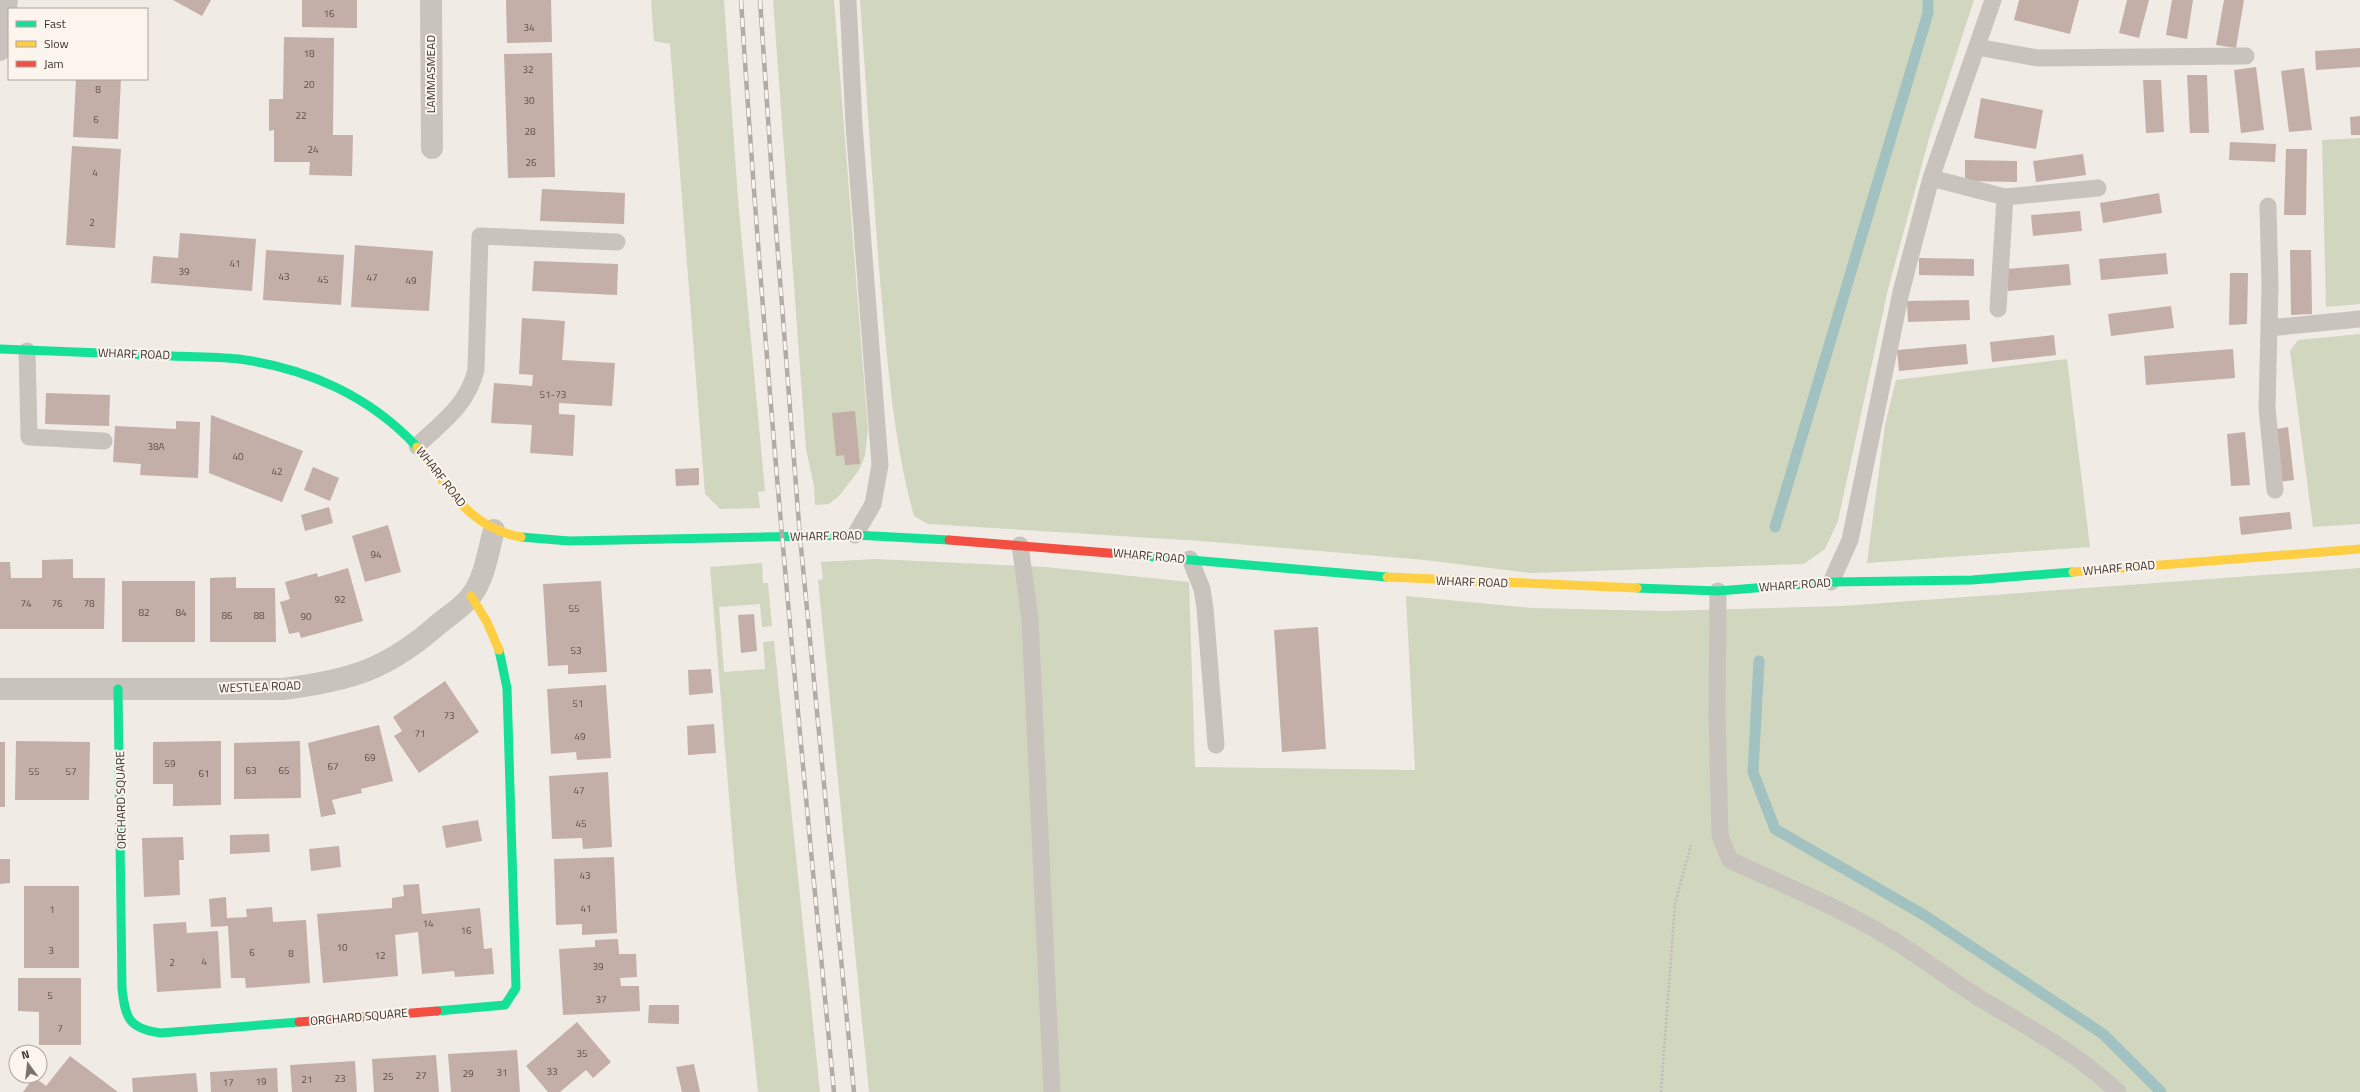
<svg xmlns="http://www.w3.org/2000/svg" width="2360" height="1092" font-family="'Titillium Web',sans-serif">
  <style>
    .green { fill: #d1d6bf }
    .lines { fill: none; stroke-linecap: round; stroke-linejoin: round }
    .stream { stroke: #a1c2c1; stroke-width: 11 }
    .building { fill: #c3afa7 }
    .path { stroke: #c2bbb6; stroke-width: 2.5; stroke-dasharray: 2 2; stroke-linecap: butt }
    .lane { stroke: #c9c3be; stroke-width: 17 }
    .street { stroke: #c9c3be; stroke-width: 22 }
    .fast { stroke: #16e098; stroke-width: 9 }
    .slow { stroke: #ffcf43; stroke-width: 9 }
    .jam { stroke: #f24e42; stroke-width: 9 }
    .rail-casing { stroke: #b1aca8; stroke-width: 4.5 }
    .rail { stroke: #fbf5ee; stroke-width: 3; stroke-dasharray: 9; stroke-linecap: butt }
    .labels { text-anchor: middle; stroke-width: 4; stroke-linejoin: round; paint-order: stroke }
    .number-label { font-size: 10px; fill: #5d504a }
    .street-label { font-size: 12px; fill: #3b302b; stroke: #fbf5ee }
  </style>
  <rect width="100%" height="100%" fill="#f0ebe5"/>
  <path class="green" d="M 651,0 L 724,0 L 738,199 L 765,491 L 758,492 L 760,508 L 720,509 L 705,494 L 670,44 L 654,41 Z
    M 773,0 L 834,0 L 868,430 L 865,456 L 859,470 L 839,496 L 829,504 L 815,505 L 814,486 L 806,449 Z
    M 860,0 L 1974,0 L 1930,135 L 1888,289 L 1838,521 L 1825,549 L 1804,564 L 1531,573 L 1425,560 L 1201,541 L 928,524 L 914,516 C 894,444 888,367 881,292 C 873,195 867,98 860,0 Z
    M 2360,138 L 2360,304 L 2326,307 L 2322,140 Z
    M 2360,334 L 2360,524 L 2313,527 L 2290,351 L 2298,340 Z
    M 2067,359 L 2090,547 L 1867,563 L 1885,425 L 1896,380 Z
    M 875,559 L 1046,567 L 1189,582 L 1195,767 L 1415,770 L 1406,596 L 1531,608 L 1664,611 L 1842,606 L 2360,568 L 2360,1092 L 869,1092 L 818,580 L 823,579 L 821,562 Z
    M 762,563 L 763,583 L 768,583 L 772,626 L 762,627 L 760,604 L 719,607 L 724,672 L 765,669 L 763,642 L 774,641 L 820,1092 L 758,1092 L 735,869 L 710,567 Z"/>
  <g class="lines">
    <path class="stream" d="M 1775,527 L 1928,13 L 1928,0
      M 1759,661 L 1753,772 L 1775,829 L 1924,915 L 2103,1034 L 2161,1092"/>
  </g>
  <path class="building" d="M 173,0 L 211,0 L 202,16 Z
    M 302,0 L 357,0 L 357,28 L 302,27 Z
    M 506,0 L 551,0 L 552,42 L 507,43 Z
    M 2019,0 L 2079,0 L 2070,34 L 2014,20 Z
    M 2127,0 L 2149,0 L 2139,38 L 2119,33 Z
    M 2172,0 L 2193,0 L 2187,39 L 2166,35 Z
    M 2224,0 L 2244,0 L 2236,48 L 2216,45 Z
    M 284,37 L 334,38 L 333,135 L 353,135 L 352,176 L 309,175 L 310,162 L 274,162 L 274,130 L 269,131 L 269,99 L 283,99 Z
    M 2360,48 L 2360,67 L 2316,70 L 2315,51 Z
    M 552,53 L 555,177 L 508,178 L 504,54 Z
    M 2256,67 L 2264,130 L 2241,133 L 2234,70 Z
    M 2304,68 L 2312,130 L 2289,132 L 2281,71 Z
    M 2187,75 L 2207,75 L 2209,133 L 2190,133 Z
    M 76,79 L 121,79 L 118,139 L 73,137 Z
    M 2143,80 L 2161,80 L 2164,132 L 2146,133 Z
    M 1981,98 L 2043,110 L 2036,149 L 1974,138 Z
    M 2360,116 L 2360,135 L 2351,135 L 2350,117 Z
    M 2230,142 L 2276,144 L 2275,162 L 2229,160 Z
    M 72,146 L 121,149 L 115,248 L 66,245 Z
    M 2286,149 L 2307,149 L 2306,215 L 2284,215 Z
    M 2083,154 L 2086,175 L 2036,182 L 2033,161 Z
    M 1965,160 L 2017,161 L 2017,182 L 1965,181 Z
    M 542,189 L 625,193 L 624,224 L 540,221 Z
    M 2159,193 L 2162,213 L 2103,223 L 2100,203 Z
    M 2080,211 L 2082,231 L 2033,236 L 2031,215 Z
    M 180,233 L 256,239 L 252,291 L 151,283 L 153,256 L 178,258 Z
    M 355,245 L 433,251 L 429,311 L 351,307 Z
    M 266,250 L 344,255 L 341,305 L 263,300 Z
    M 2290,250 L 2311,250 L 2312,314 L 2291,315 Z
    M 2166,253 L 2168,274 L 2101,280 L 2099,259 Z
    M 1919,258 L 1974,259 L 1974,276 L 1919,275 Z
    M 534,261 L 618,264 L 617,295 L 532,291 Z
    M 2069,264 L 2071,285 L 2008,291 L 2006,269 Z
    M 2230,273 L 2248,273 L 2247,324 L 2229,325 Z
    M 1969,300 L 1970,320 L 1908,322 L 1907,301 Z
    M 2171,306 L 2174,328 L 2111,336 L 2108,314 Z
    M 522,318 L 565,321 L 562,360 L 615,363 L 612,406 L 559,403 L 559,414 L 575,415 L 573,456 L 530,453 L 532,425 L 491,423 L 494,383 L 532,386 L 533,375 L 519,374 Z
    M 2054,335 L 2056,355 L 1992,362 L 1990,342 Z
    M 1966,344 L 1968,364 L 1899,371 L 1897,350 Z
    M 2233,349 L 2235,378 L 2146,385 L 2144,356 Z
    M 46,393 L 110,395 L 109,426 L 45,424 Z
    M 855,411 L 860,464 L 845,465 L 844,455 L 836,456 L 832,413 Z
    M 211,415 L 303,451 L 282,502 L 209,473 Z
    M 176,421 L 200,422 L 198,478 L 140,475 L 141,464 L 113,462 L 115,426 L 176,429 Z
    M 2288,427 L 2294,480 L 2278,482 L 2271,430 Z
    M 2245,432 L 2250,485 L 2231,486 L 2227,434 Z
    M 313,467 L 339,478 L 330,501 L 304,490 Z
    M 699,468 L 699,485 L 676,486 L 675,469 Z
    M 329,507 L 333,523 L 305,531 L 301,515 Z
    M 2290,512 L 2292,529 L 2241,535 L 2239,517 Z
    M 388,525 L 401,572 L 365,582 L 352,536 Z
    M 73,559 L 73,578 L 105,578 L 104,629 L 0,629 L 0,562 L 10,562 L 11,578 L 42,578 L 42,560 Z
    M 348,568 L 363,621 L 301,638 L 299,632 L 289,634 L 280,602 L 290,599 L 285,582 L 317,573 L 318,577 Z
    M 236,577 L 236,588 L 275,588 L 276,642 L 210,642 L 210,578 Z
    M 122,581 L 195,581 L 195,642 L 122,642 Z
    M 601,581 L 607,672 L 568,674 L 568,665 L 548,666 L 543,584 Z
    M 754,614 L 757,651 L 741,653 L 738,615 Z
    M 1318,627 L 1326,749 L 1282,752 L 1274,630 Z
    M 711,669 L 713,693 L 689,695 L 688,670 Z
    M 445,681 L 479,732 L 419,773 L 394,736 L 402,731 L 393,717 Z
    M 606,685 L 611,758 L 577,760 L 576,752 L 551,754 L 547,689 Z
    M 714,724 L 716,753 L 688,755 L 687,726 Z
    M 379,725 L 393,781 L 361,789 L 362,793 L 332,800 L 336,814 L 321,817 L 308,743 Z
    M 16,741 L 90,742 L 89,800 L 15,800 Z
    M 221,741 L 221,805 L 173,806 L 173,784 L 153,784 L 153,742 Z
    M 300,741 L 301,798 L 234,799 L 234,743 Z
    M 0,742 L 5,742 L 5,807 L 0,807 Z
    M 608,772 L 612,847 L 583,849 L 582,838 L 552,839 L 549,776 Z
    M 478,820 L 482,841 L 446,848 L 442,826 Z
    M 269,834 L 270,852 L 230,854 L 230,835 Z
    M 183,837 L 184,860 L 179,860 L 180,895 L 144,897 L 142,838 Z
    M 339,846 L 341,867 L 311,871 L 309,849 Z
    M 614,857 L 617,933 L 582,935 L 582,924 L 556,925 L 554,859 Z
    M 0,859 L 10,859 L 10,883 L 0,884 Z
    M 419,884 L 422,914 L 480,908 L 484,949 L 492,948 L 494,974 L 455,977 L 454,971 L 422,974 L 418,932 L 395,935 L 398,976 L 323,983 L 317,914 L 392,908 L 392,898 L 404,896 L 403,885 Z
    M 24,886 L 79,886 L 79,968 L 24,968 Z
    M 226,897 L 227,918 L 247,917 L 246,909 L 272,907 L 273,922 L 306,920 L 310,983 L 246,988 L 245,978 L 231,978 L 228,926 L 211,927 L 209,899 Z
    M 186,922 L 187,933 L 218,931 L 221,988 L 157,992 L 153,924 Z
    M 618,939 L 619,954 L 636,954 L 637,977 L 620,978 L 621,986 L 639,986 L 640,1011 L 563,1015 L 559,949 L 595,947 L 595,940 Z
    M 18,978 L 81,978 L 81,1045 L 39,1045 L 39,1012 L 18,1011 Z
    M 649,1005 L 679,1005 L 679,1024 L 648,1023 Z
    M 577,1022 L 611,1062 L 593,1078 L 586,1070 L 560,1092 L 548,1092 L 526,1066 Z
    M 517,1050 L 520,1092 L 451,1092 L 448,1054 Z
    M 436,1055 L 439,1092 L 374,1092 L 372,1059 Z
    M 70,1056 L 118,1092 L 23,1092 L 34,1077 L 46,1086 Z
    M 355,1061 L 357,1092 L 292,1092 L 290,1065 Z
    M 694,1064 L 700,1092 L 682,1092 L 676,1067 Z
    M 277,1068 L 278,1092 L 211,1092 L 210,1072 Z
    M 196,1073 L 198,1092 L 133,1092 L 132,1078 Z"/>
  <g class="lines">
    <path class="path" d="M 1661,1092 L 1675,904 L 1691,845"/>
    <path class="lane" d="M 848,0 L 854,125 L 880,465 L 873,504 L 855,535
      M 1977,47 L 2038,58 L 2246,56
      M 1931,178 L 2005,197 L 2098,188
      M 2268,206 L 2270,286 L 2267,408 L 2275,490
      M 1998,309 L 2005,197
      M 2269,328 L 2360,319
      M 27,351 L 29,437 L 104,441
      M 417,446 C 442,422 467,406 476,370 L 480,236 L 617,242
      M 1020,545 L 1030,619 L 1052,1092
      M 1190,559 L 1202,589 L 1205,608 L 1216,745
      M 1831,582 L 1850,540 L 1901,292 L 1931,178 L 1993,0
      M 1718,591 L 1717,714 L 1720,836 L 1730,860 C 1783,885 1837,906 1888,937 C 1920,956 1949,979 1981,999 C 2028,1027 2078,1054 2118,1092"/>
    <path class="street" d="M 431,0 L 432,148
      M 0,50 L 7,0
      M 0,689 L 283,689 C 353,680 388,669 441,622 C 451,614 464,606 471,596 C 485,578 488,551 494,530"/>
    <path class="fast" d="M 0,349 C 50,351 101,353 151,355 C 180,357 210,356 239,359 C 307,368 370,396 417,447
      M 521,537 L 569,541 L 855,535 L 949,540
      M 1133,555 L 1387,577
      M 1637,588 L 1718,591 L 1831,582 L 1972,580 L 2073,572
      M 118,689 L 122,988 C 125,1018 129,1029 161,1033 L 299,1022
      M 437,1011 L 505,1005 L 516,988 L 507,688 L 499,650"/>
    <path class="slow" d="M 417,447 C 448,485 467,528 521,537
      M 2073,572 L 2360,549
      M 1387,577 L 1637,588
      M 471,596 L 487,622 L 499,650"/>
    <path class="jam" d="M 949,540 L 1133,555
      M 299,1022 L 437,1011"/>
    <g class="rail-casing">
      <path id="rail" d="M 741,0 C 764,365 799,728 834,1092
        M 760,0 L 772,177 L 800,537 L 854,1092"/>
    </g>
    <use href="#rail" class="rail"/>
  </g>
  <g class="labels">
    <g class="number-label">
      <text x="329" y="17">16</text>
      <text x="529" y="31">34</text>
      <text x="309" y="57">18</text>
      <text x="528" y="73">32</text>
      <text x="309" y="88">20</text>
      <text x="98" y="93">8</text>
      <text x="529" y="104">30</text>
      <text x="301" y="119">22</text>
      <text x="96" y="123">6</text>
      <text x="530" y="135">28</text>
      <text x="313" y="153">24</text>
      <text x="531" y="166">26</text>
      <text x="95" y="176">4</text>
      <text x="92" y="226">2</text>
      <text x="235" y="267">41</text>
      <text x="184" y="275">39</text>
      <text x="284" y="280">43</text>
      <text x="372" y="281">47</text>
      <text x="323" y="283">45</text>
      <text x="411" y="284">49</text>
      <text x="553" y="398">51-73</text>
      <text x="156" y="450">38A</text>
      <text x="238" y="460">40</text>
      <text x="277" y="475">42</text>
      <text x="376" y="558">94</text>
      <text x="340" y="603">92</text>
      <text x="26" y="607">74</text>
      <text x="57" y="607">76</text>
      <text x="89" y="607">78</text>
      <text x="574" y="612">55</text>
      <text x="144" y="616">82</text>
      <text x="181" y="616">84</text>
      <text x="227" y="619">86</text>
      <text x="259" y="619">88</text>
      <text x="306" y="620">90</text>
      <text x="576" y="654">53</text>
      <text x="578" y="707">51</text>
      <text x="449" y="719">73</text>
      <text x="420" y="737">71</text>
      <text x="580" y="740">49</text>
      <text x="370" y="761">69</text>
      <text x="170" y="767">59</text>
      <text x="333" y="770">67</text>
      <text x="251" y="774">63</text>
      <text x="284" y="774">65</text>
      <text x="34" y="775">55</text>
      <text x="71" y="775">57</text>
      <text x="204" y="777">61</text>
      <text x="579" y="794">47</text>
      <text x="581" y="827">45</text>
      <text x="585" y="879">43</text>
      <text x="586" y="912">41</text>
      <text x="52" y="913">1</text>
      <text x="428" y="927">14</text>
      <text x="466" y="934">16</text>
      <text x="342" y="951">10</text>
      <text x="51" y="954">3</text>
      <text x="252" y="956">6</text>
      <text x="291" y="957">8</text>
      <text x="380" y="959">12</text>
      <text x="204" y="965">4</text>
      <text x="172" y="966">2</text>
      <text x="598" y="970">39</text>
      <text x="50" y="999">5</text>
      <text x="601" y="1003">37</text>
      <text x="60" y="1032">7</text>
      <text x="582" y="1057">35</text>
      <text x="552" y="1075">33</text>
      <text x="502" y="1076">31</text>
      <text x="468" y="1077">29</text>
      <text x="421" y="1079">27</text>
      <text x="388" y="1080">25</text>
      <text x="340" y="1082">23</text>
      <text x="307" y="1083">21</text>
      <text x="261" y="1085">19</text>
      <text x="228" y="1086">17</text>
    </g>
    <g class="street-label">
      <text transform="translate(431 74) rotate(-90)" y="4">LAMMASMEAD</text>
      <text transform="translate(134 354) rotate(2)" y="4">WHARF ROAD</text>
      <text transform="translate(441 477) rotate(52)" y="4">WHARF ROAD</text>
      <text transform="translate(826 536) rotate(-1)" y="4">WHARF ROAD</text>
      <text transform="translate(1149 556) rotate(5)" y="4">WHARF ROAD</text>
      <text transform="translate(2119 568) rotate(-5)" y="4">WHARF ROAD</text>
      <text transform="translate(1472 582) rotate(2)" y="4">WHARF ROAD</text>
      <text transform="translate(1795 585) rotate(-4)" y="4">WHARF ROAD</text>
      <text transform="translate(260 687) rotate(-2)" y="4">WESTLEA ROAD</text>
      <text transform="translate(121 800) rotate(-91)" y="4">ORCHARD SQUARE</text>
      <text transform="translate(359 1017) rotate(-5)" y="4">ORCHARD SQUARE</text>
    </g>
  </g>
  <rect x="8" y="8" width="140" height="72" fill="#fbf5ee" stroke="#aea6a0"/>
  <rect x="16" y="21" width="20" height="6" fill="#16e098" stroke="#aea6a0"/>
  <text x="44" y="28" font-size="12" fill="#3b302b">Fast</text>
  <rect x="16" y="41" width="20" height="6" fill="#ffcf43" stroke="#aea6a0"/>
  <text x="44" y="48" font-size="12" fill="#3b302b">Slow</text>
  <rect x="16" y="61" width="20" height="6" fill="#f24e42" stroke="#aea6a0"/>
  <text x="44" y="68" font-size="12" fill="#3b302b">Jam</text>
  <g transform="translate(28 1064) rotate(345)"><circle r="19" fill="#fbf5ee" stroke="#aea6a0"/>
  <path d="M0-3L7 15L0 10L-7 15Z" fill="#7a716c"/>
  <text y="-6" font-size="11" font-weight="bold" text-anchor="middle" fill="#3b302b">N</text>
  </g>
</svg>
